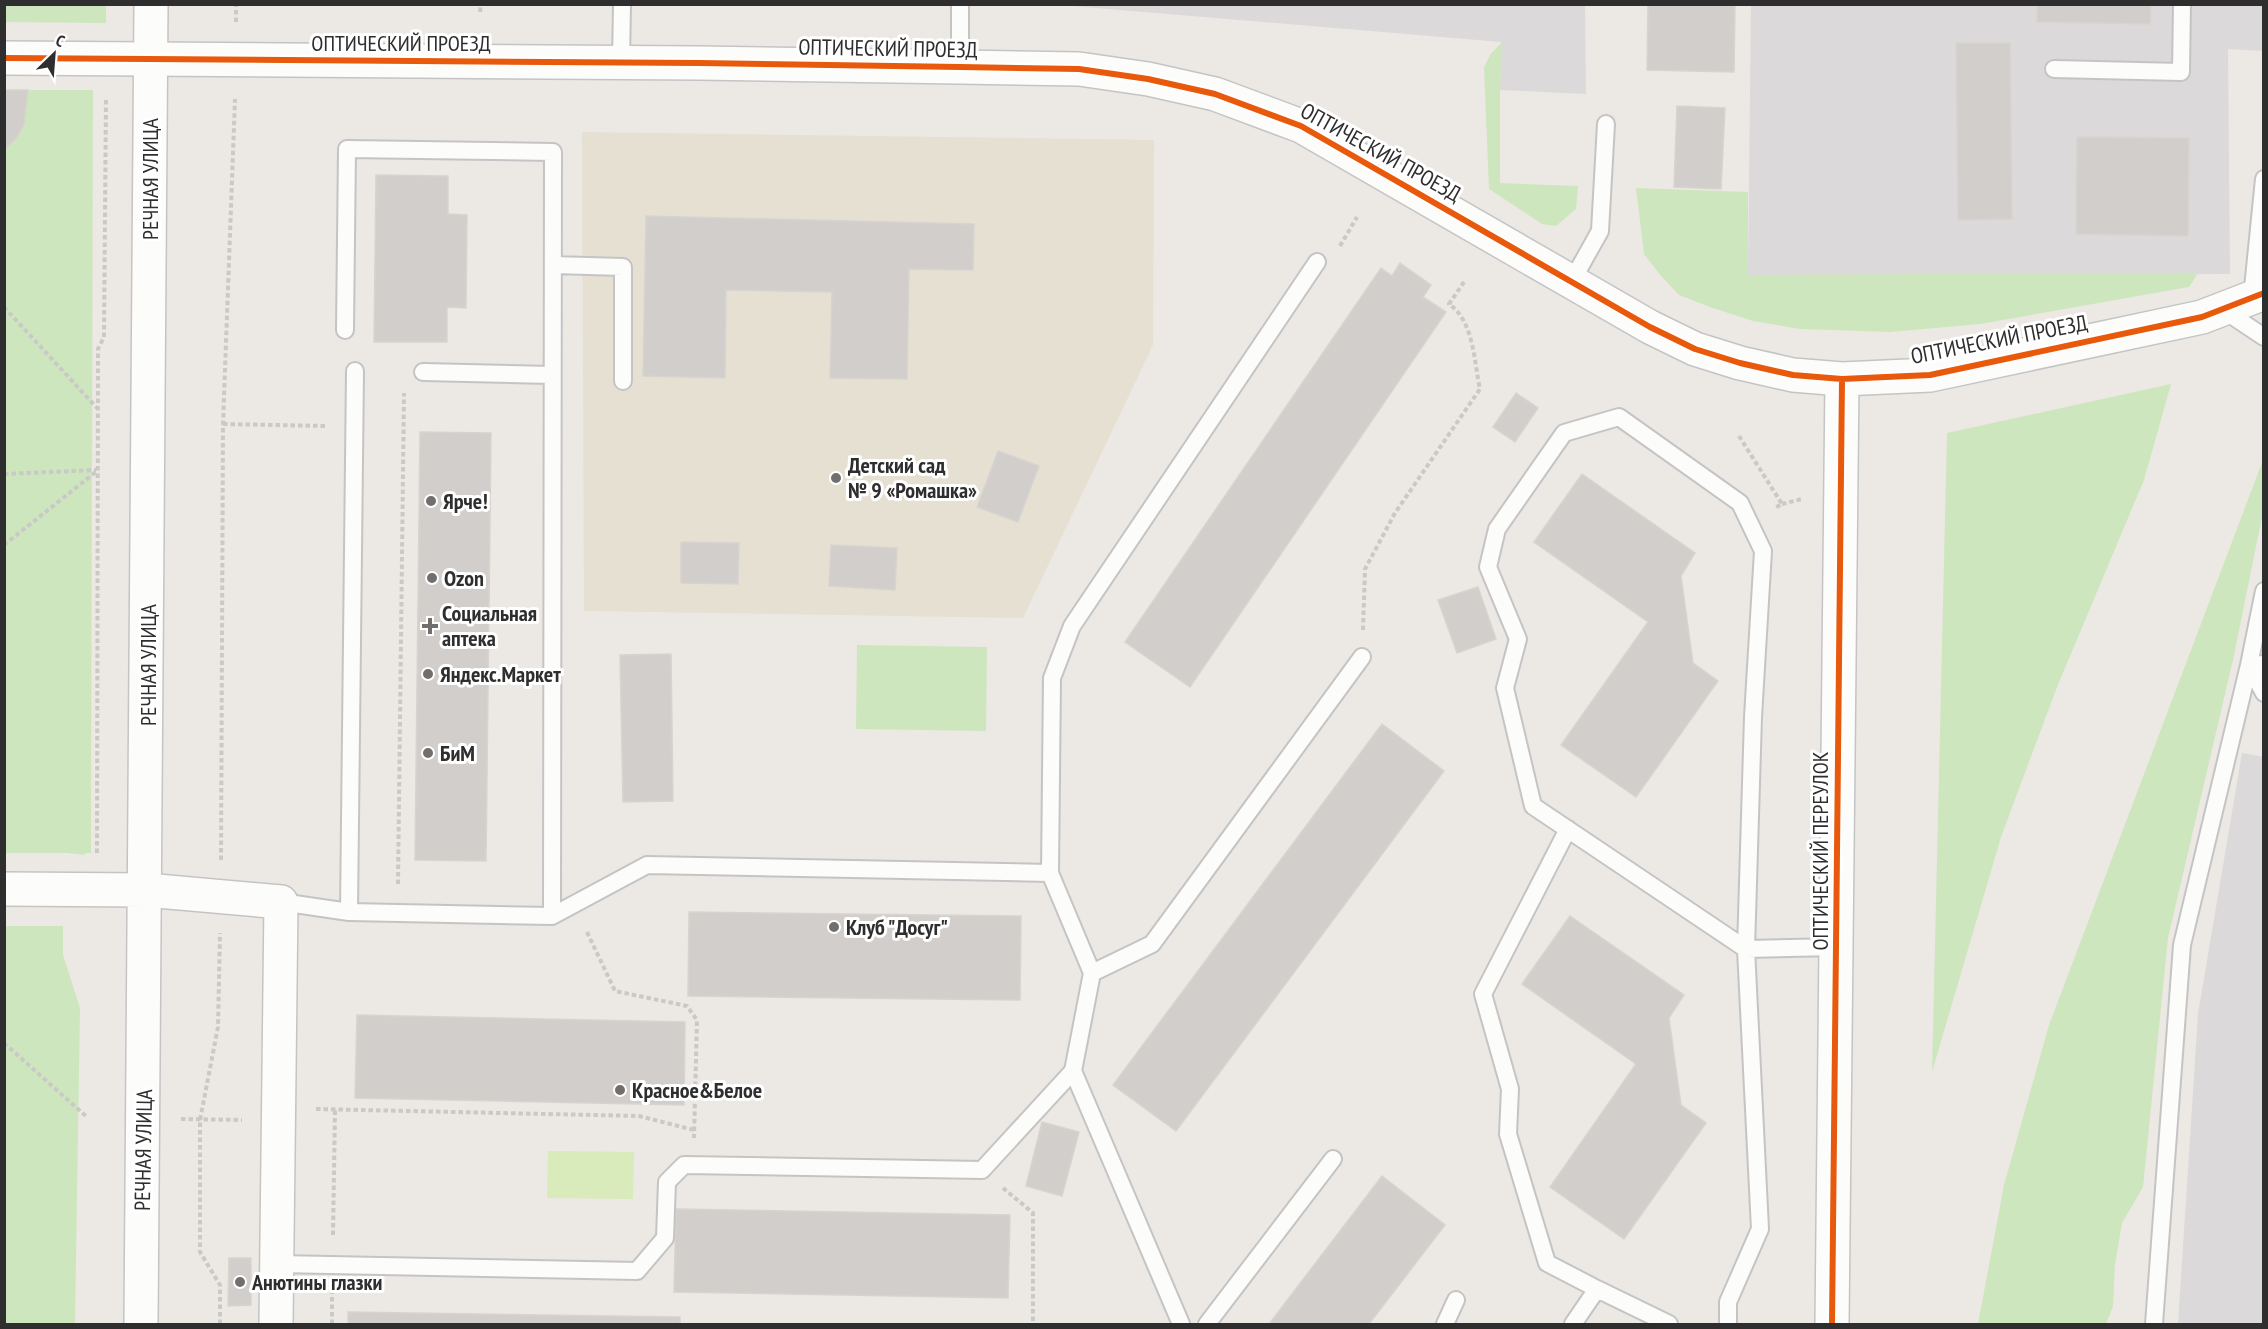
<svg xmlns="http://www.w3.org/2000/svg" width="2268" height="1329" font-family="'PT Sans Narrow',sans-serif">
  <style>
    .industrial { fill: #dcd9db }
    .education { fill: #e6e0d3 }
    .green { fill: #cee6be }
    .pitch { fill: #d9eabb }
    .building { fill: #d1cecb; stroke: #d7d4d0; stroke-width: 1.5 }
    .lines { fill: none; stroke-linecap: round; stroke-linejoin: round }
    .lane-casing { stroke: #c5c4c5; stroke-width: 20 }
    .street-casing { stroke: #c5c4c5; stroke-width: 36 }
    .secondary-casing { stroke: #c5c4c5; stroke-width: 36 }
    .path { stroke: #c9c9c8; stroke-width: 4; stroke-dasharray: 4.5 3; stroke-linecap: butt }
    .lane { stroke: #fcfcfb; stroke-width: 16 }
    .street { stroke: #fcfcfb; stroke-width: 33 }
    .secondary { stroke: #fcfcfb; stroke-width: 33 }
    .cycleway-casing { stroke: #fff; stroke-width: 10 }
    .cycleway { stroke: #e8590c; stroke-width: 6 }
    .poi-dot { fill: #706f6e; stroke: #fff; stroke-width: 2 }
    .labels { text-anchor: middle; stroke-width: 6; stroke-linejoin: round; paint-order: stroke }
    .street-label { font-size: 22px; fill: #2e2e2e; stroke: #fff }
    .poi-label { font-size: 22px; font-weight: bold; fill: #2e2e2e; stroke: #fff; text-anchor: start }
  </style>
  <rect width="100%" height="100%" fill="#ece8e4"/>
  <path class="industrial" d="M 1072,4 L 1585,5 L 1586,94 L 1500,90 L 1501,42 L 1072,6 Z
    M 1751,5 L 2263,5 L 2263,51 L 2228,49 L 2230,274 L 1748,275 Z
    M 2242,753 L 2264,757 L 2263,1324 L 2178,1324 L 2198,1014 Z"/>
  <path class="education" d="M 744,5 L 1072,5 L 1072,6 Z
    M 582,132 L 1154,140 L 1153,345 L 1023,618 L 584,611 Z"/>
  <path class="green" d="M 4,5 L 106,5 L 106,23 L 5,22 Z
    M 1502,42 L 1500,90 L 1500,183 L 1578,186 L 1576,209 L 1556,226 L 1542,224 L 1489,189 L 1484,68 L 1490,55 Z
    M 5,90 L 93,90 L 91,853 L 85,853 L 85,855 L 67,853 L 5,853 Z
    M 1636,188 L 1748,192 L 1748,275 L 2198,273 L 2189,287 L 1980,324 L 1890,332 L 1800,329 L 1753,321 L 1710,307 L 1679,295 L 1661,276 L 1644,254 Z
    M 2171,384 L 2144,480 L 2057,687 L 2001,837 L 1932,1072 L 1947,433 Z
    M 2263,460 L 2263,512 L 2233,660 L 2168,938 L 2143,1187 L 2122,1223 L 2115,1264 L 2113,1306 L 2106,1324 L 1978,1324 L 2004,1185 L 2049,1025 Z
    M 857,645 L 987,647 L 986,731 L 856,729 Z
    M 5,926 L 63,926 L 63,955 L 80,1008 L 75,1324 L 5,1324 Z"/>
  <path class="pitch" d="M 548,1151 L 634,1152 L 633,1199 L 547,1198 Z"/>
  <path class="building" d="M 1648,4 L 1735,4 L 1734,72 L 1647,70 Z
    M 2037,4 L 2151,4 L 2150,24 L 2037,22 Z
    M 1956,43 L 2010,43 L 2012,219 L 1958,220 Z
    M 4,90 L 28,90 L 24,125 L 17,137 L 4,150 Z
    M 1677,106 L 1725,108 L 1721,189 L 1674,187 Z
    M 2077,137 L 2189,138 L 2188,236 L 2076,234 Z
    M 376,175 L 448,176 L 448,214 L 467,215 L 466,308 L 447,307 L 447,342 L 374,342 Z
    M 646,216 L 974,224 L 973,270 L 909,269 L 907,379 L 830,378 L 832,292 L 726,290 L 725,378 L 643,376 Z
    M 1400,263 L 1431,285 L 1423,297 L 1446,312 L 1190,687 L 1125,642 L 1381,268 L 1392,276 Z
    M 1516,393 L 1538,408 L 1515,442 L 1493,427 Z
    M 420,432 L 491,433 L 486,861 L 415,860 Z
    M 998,451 L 1039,466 L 1018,522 L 977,507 Z
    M 1582,474 L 1695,553 L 1681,576 L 1693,663 L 1718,681 L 1636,797 L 1561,745 L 1648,622 L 1534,542 Z
    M 681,542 L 739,543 L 738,584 L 681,583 Z
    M 831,545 L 897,548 L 895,590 L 829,586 Z
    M 1478,587 L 1496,639 L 1457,653 L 1438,600 Z
    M 671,654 L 673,801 L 623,802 L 620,655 Z
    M 1382,724 L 1444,771 L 1176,1131 L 1113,1085 Z
    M 689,912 L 1021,916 L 1020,1000 L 688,996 Z
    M 1570,916 L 1684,995 L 1669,1018 L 1681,1105 L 1706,1123 L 1624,1239 L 1550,1187 L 1636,1064 L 1522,984 Z
    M 357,1015 L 685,1022 L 684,1105 L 355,1098 Z
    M 1042,1122 L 1079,1132 L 1062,1196 L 1026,1186 Z
    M 1382,1176 L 1445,1225 L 1369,1324 L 1269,1324 Z
    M 676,1209 L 1010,1215 L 1008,1298 L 674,1292 Z
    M 229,1258 L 251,1258 L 251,1305 L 228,1306 Z
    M 348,1312 L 680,1317 L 680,1324 L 348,1324 Z"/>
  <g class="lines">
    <g class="lane-casing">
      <path id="lane" d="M 621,62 L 622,4
        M 960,67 L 960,4
        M 2054,69 L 2181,72 L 2182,4
        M 553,265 L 623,267 L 623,381
        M 1572,281 L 1600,231 L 1606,124
        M 2252,298 L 2264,179
        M 2222,309 L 2264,337
        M 345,330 L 347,149 L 553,152 L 552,916
        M 423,372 L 552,375
        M 2264,664 L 2249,665 L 2264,693
        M 1568,829 L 1483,994 L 1510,1089 L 1508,1134 L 1547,1263 L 1597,1289 L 1573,1324
        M 281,902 L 349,912 L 552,916 L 647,865 L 1050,873
        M 349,912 L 355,371
        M 1092,973 L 1152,944 L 1362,657
        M 278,1264 L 637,1271 L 665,1238 L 667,1182 L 684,1165 L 982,1170 L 1073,1071
        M 1597,1289 L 1669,1324
        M 1181,1324 L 1073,1071 L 1092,973 L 1050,873 L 1052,678 L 1072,626 L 1317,262
        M 1207,1324 L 1333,1159
        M 1445,1324 L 1456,1300
        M 1728,1324 L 1728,1302 L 1760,1229 L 1746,949 L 1753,717 L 1763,551 L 1740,503 L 1619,417 L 1564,433 L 1497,529 L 1488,567 L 1518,639 L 1505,688 L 1533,806 L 1746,949 L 1837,947
        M 2154,1324 L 2182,945 L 2249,665 L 2264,591"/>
    </g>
    <g class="street-casing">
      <path id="street" d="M 4,58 L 699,63 L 960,67 L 1079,69 L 1148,79 L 1215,94 L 1301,126 L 1650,327 L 1695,349 L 1740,363 L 1793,375 L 1842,379 L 1930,375 L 2202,317 L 2264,293
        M 146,890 L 281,902 L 276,1324
        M 1832,1324 L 1842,379"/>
    </g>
    <g class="secondary-casing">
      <path id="secondary" d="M 4,889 L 146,890
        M 141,1324 L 151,4"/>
    </g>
    <path class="path" d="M 480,12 L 481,4
      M 236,22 L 236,4
      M 1340,246 L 1357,217
      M 4,307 L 97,408
      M 223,424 L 325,426
      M 1739,436 L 1782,504 L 1775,508
      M 4,474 L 96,470
      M 1782,504 L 1802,499
      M 4,545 L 97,471
      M 1363,630 L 1365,569 L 1395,513 L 1480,389 C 1474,362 1474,321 1449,304 L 1464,282
      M 97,853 L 98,349 L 104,337 L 106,97
      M 221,860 L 223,424 L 235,99
      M 398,884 L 404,393
      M 587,932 L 615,991 L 687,1006 L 697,1020 L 694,1138
      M 4,1043 L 87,1117
      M 316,1109 L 639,1116 L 694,1130
      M 181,1119 L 242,1120
      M 1003,1188 L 1033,1213 L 1033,1324
      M 333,1235 L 335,1110
      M 220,1324 L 220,1285 L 200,1252 L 200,1120 L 218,1027 L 220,933
      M 332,1324 L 332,1293"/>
    <use href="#lane" class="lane"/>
    <use href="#street" class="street"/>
    <use href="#secondary" class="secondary"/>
    <g class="cycleway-casing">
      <path id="cycleway" d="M 4,58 L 699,63 L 960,67 L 1079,69 L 1148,79 L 1215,94 L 1301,126 L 1650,327 L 1695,349 L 1740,363 L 1793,375 L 1842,379 L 1930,375 L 2202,317 L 2264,293
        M 1832,1324 L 1842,379"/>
    </g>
    <use href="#cycleway" class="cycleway"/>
  </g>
  <g class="poi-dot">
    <circle cx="836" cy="478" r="6"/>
    <circle cx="431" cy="501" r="6"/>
    <circle cx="432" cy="578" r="6"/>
    <path d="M427 617h6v6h6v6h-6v6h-6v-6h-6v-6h6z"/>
    <circle cx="428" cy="674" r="6"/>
    <circle cx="428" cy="753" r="6"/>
    <circle cx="834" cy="927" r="6"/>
    <circle cx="620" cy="1090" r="6"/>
    <circle cx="240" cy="1282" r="6"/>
  </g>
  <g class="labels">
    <g class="street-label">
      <text x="401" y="51">ОПТИЧЕСКИЙ ПРОЕЗД</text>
      <text transform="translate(888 48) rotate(1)" y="8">ОПТИЧЕСКИЙ ПРОЕЗД</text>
      <text transform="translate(1381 152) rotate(29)" y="8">ОПТИЧЕСКИЙ ПРОЕЗД</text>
      <text transform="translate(150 179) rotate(-90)" y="8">РЕЧНАЯ УЛИЦА</text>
      <text transform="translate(1999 339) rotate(-11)" y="8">ОПТИЧЕСКИЙ ПРОЕЗД</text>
      <text transform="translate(148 665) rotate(-90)" y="8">РЕЧНАЯ УЛИЦА</text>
      <text transform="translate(1820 851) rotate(-90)" y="8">ОПТИЧЕСКИЙ ПЕРЕУЛОК</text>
      <text transform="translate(143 1150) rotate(-89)" y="8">РЕЧНАЯ УЛИЦА</text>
    </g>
    <g class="poi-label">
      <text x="848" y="473">Детский сад<tspan x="848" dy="25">№ 9 «Ромашка»</tspan></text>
      <text x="443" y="509">Ярче!</text>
      <text x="444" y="586">Ozon</text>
      <text x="442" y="621">Социальная<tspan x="442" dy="25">аптека</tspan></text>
      <text x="440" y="682">Яндекс.Маркет</text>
      <text x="440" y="761">БиМ</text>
      <text x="846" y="935">Клуб "Досуг"</text>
      <text x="632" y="1098">Красное&amp;Белое</text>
      <text x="252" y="1290">Анютины глазки</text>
    </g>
  </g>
  <rect width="2268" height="1329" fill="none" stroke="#2e2e2e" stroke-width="12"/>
  <g transform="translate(54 54) rotate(25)" stroke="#ffffff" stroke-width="4.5" paint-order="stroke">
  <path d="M0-4.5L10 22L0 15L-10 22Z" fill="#2e2e2e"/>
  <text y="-9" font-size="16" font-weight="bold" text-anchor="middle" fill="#2e2e2e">С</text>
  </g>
</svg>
